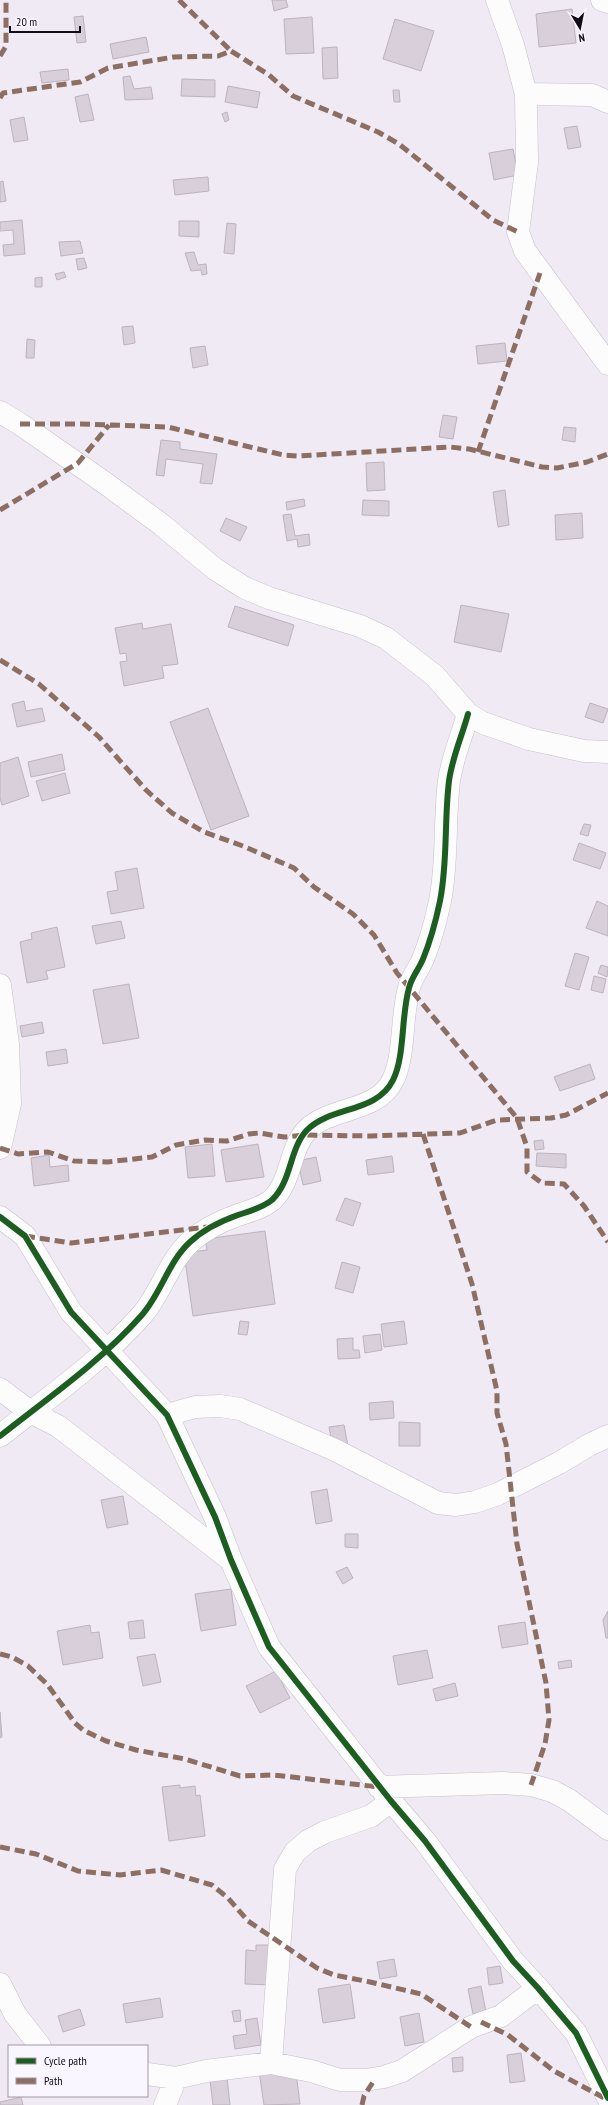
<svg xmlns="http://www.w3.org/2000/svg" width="608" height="2105" font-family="'PT Sans Narrow',sans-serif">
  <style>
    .building { fill: #d9cfdb; stroke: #bcb3be }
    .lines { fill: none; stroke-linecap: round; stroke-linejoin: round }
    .minor-casing { stroke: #c5bfcb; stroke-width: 23 }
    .minor { stroke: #fdfcfd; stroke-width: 22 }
    .quiet { stroke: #8d6e63; stroke-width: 5; stroke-dasharray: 10 5; stroke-linecap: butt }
    .cycleway-casing { stroke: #faf6ff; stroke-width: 8 }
    .cycleway { stroke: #1b5e20; stroke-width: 6 }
  </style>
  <rect width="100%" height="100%" fill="#efeaf4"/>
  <path class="building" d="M 272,0 L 286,0 L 288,7 L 274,11 Z
    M 572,9 L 576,43 L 539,47 L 536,14 Z
    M 83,16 L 86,42 L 77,43 L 74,17 Z
    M 312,17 L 314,53 L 286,54 L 284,19 Z
    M 395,19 L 434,31 L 421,71 L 383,59 Z
    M 146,37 L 149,52 L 113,59 L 110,44 Z
    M 337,47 L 338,78 L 323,79 L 322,48 Z
    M 68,69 L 69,80 L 42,83 L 40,72 Z
    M 130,76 L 134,89 L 151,87 L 153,99 L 125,100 L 123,77 Z
    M 182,79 L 215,80 L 215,97 L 181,96 Z
    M 228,86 L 260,92 L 257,108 L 225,102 Z
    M 393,90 L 399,90 L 400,102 L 394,102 Z
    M 88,94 L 94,120 L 80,122 L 75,97 Z
    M 227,112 L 229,120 L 225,122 L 222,114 Z
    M 24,117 L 28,140 L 14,142 L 10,120 Z
    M 577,126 L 581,147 L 568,149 L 564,128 Z
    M 513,149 L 518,175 L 494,180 L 489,153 Z
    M 208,177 L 209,191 L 175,195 L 173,180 Z
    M 3,181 L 6,201 L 0,202 L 0,182 Z
    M 22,220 L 25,254 L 4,256 L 3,245 L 14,244 L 13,230 L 0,231 L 0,222 Z
    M 179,221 L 199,221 L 199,237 L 179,236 Z
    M 227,223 L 236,224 L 234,254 L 224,253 Z
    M 80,241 L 83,253 L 61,256 L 59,242 Z
    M 194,252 L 198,265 L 206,264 L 207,274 L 202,275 L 201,270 L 191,271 L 185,253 Z
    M 84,258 L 87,268 L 78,270 L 76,259 Z
    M 64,272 L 66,277 L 57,280 L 55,274 Z
    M 42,277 L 42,287 L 35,287 L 35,278 Z
    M 133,326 L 135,343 L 124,345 L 122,327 Z
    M 27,339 L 35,340 L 34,358 L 26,358 Z
    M 505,343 L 507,361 L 478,364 L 476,346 Z
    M 205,346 L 208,365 L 193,368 L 190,348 Z
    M 443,415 L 457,417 L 453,439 L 439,437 Z
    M 564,427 L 576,428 L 575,442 L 562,440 Z
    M 161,440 L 180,442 L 180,449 L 217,454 L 212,484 L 200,483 L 203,464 L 166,459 L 164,476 L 156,475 Z
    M 384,462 L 385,490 L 367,491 L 366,463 Z
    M 505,490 L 509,525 L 498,527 L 493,492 Z
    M 304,499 L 305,506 L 287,510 L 286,502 Z
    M 363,500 L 389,501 L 389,516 L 362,515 Z
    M 582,513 L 583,538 L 556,540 L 555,515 Z
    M 291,514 L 295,536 L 309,534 L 310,545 L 298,547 L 297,539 L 287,541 L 283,515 Z
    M 226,518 L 247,527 L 240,541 L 220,531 Z
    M 461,605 L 509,614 L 501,652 L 454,642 Z
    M 235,606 L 294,625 L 288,646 L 228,627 Z
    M 142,623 L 143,629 L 171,624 L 178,664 L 162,666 L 164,678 L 124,686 L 120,662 L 127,661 L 126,653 L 120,654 L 115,628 Z
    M 24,701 L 26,711 L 42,708 L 45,721 L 17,727 L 12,704 Z
    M 590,703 L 608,709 L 603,723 L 585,717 Z
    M 208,708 L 249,816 L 211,830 L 170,722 Z
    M 62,754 L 65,770 L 31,777 L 28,762 Z
    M 18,757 L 29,796 L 2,805 L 0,798 L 0,763 Z
    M 65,773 L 70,793 L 42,801 L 36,781 Z
    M 584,824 L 591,825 L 588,836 L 580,834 Z
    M 579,843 L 606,853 L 600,869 L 573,860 Z
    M 137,868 L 144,908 L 111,914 L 107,892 L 118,890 L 115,872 Z
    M 597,901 L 608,906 L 608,936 L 586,928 Z
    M 121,921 L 125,938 L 96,944 L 92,926 Z
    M 57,927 L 65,967 L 46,971 L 48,979 L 27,983 L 20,942 L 32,939 L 31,933 Z
    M 575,953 L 589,957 L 579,990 L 565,986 Z
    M 601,965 L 608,967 L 607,977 L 598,973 Z
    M 594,976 L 606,979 L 603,993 L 591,990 Z
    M 129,984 L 139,1038 L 103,1044 L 93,990 Z
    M 42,1022 L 44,1033 L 22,1037 L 20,1026 Z
    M 66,1049 L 68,1063 L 48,1066 L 46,1052 Z
    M 590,1064 L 595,1079 L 560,1091 L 554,1077 Z
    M 543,1140 L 544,1149 L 535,1150 L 534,1141 Z
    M 212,1144 L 215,1176 L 188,1178 L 185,1147 Z
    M 258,1144 L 264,1177 L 226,1182 L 221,1150 Z
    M 537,1153 L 566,1154 L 566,1168 L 536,1166 Z
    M 49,1155 L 50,1167 L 68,1165 L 69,1181 L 34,1186 L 31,1158 Z
    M 392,1156 L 394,1172 L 368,1175 L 366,1160 Z
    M 316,1157 L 321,1181 L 303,1185 L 298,1161 Z
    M 345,1198 L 361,1203 L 353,1226 L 336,1220 Z
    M 265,1231 L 275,1304 L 193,1316 L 184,1253 L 207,1250 L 205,1239 Z
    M 342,1262 L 360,1267 L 353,1293 L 335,1288 Z
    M 240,1321 L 249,1322 L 247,1335 L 238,1334 Z
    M 404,1321 L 407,1344 L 384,1347 L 381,1324 Z
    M 380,1334 L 382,1350 L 365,1353 L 363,1336 Z
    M 353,1338 L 353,1350 L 359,1350 L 360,1358 L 338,1359 L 337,1339 Z
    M 393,1401 L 394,1418 L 370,1420 L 369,1403 Z
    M 399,1422 L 420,1423 L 420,1446 L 399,1446 Z
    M 344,1425 L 348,1446 L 333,1448 L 329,1427 Z
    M 327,1489 L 332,1521 L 316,1524 L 311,1492 Z
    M 123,1496 L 128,1524 L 107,1528 L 101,1500 Z
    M 345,1534 L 358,1534 L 358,1548 L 345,1547 Z
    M 347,1567 L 353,1578 L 343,1584 L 336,1572 Z
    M 231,1589 L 236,1625 L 201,1631 L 195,1594 Z
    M 608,1611 L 608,1638 L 606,1638 L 603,1620 Z
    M 143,1620 L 145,1638 L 130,1639 L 128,1622 Z
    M 525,1622 L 528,1644 L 502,1648 L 498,1626 Z
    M 90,1625 L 91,1633 L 99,1632 L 103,1658 L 63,1665 L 57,1631 Z
    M 427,1650 L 433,1678 L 398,1685 L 393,1656 Z
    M 155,1654 L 161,1682 L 143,1686 L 137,1657 Z
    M 571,1660 L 572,1667 L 559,1669 L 558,1662 Z
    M 276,1671 L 290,1698 L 260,1713 L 246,1686 Z
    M 455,1683 L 458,1696 L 436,1701 L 433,1689 Z
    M 0,1712 L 2,1737 L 0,1738 Z
    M 180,1785 L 180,1788 L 195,1786 L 196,1796 L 200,1795 L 205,1836 L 169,1841 L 162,1787 Z
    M 256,1945 L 274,1945 L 273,1985 L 245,1984 L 246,1950 L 256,1951 Z
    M 394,1959 L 397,1976 L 380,1979 L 377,1962 Z
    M 500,1966 L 503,1983 L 489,1985 L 487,1968 Z
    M 350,1984 L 355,2018 L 323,2023 L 318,1989 Z
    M 481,1986 L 486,2012 L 473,2014 L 468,1989 Z
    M 160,1998 L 163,2017 L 126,2023 L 123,2004 Z
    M 80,2009 L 85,2025 L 63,2032 L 58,2016 Z
    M 240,2010 L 241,2021 L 234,2022 L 232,2011 Z
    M 419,2013 L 424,2042 L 405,2046 L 400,2017 Z
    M 257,2018 L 261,2045 L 235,2049 L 233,2036 L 247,2034 L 245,2020 Z
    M 521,2053 L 525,2081 L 510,2083 L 507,2055 Z
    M 463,2057 L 463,2071 L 453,2072 L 452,2058 Z
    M 277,2069 L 277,2076 L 296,2073 L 300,2104 L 264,2105 L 259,2071 Z
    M 227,2078 L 230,2105 L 213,2105 L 210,2080 Z
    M 21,2097 L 23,2105 L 0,2105 L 0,2102 Z"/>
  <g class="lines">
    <g class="minor-casing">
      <path id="minor" d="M 497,0 L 513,45 L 526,94 L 527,162 L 518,232 L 525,251 L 608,364
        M 602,0 L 608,2
        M 526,94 L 592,95 L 608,102
        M 0,412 L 20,424 L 105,483 L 162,525 L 215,569 L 245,588 L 269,598 L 360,626 L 386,638 L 435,676 L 468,714 L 483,723 L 529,739 L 584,751 L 608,752
        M 0,985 L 8,1044 L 10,1104 L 0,1148
        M 0,1217 L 25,1236 L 71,1312 L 167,1415 L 215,1517 L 231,1560 L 269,1647 L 391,1801 L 425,1841 L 513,1961 L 538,1988 L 576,2033 L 608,2098
        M 0,1389 L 30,1412 L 58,1426 L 231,1560
        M 167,1415 L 195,1407 L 220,1406 L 240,1409 L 335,1450 L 438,1503 L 456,1505 L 475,1502 L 498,1494 L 559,1463 L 589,1445 L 608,1436
        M 0,1436 C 48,1398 100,1362 141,1316 C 161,1294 168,1262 190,1242 C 203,1230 221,1221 238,1215 C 250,1211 262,1208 272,1200 C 292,1181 289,1149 307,1130 C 331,1106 377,1113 393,1080 C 405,1056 401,1016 409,988 C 411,978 419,969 423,959 C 430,942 436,920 440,901 C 448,861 444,821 449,781 C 452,758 462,736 468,714
        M 379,1787 L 503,1783 L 531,1785 L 552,1791 L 569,1800 L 608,1829
        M 0,1984 L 15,2014 L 40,2046
        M 271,2063 L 285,1869 L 295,1852 L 308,1841 L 325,1832 L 371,1816 L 391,1801
        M 147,2074 L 176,2078 L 206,2071 L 271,2063 L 311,2071 L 340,2080 L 365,2080 L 384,2077 L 402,2071 L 471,2027 L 501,2016 L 538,1988
        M 165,2105 L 176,2078"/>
    </g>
    <use href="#minor" class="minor"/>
    <path class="quiet" d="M 179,0 L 231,51
      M 0,56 L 6,46 L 6,0
      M 0,98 L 3,93 L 80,82 L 108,68 L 174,57 L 218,56 L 231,51 L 269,75 L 293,96 L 378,132 L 399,144 L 493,220 L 518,232
      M 20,424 L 81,424 L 168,427 L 283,455 L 298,456 L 450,447 L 469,449 L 542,467 L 557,468 L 587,462 L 608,454
      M 478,452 L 540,273
      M 0,510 L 78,463 L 109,425
      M 0,660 L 39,684 L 99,737 L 146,790 L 172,813 L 204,832 L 243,846 L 294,868 L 314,887 L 353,914 L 374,935 L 397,973 L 517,1118 L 527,1147 L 527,1172 L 542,1183 L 564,1184 L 584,1206 L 608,1242
      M 423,1134 L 472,1284 L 497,1391 L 497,1413 L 506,1444 L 517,1544 L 546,1683 L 549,1720 L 545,1744 L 531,1785
      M 0,1148 L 18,1154 L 48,1152 L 74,1161 L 107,1162 L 152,1157 L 176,1145 L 205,1140 L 227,1141 L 249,1134 L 259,1133 L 284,1137 L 304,1135 L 371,1136 L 460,1133 L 497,1120 L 551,1118 L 566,1115 L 608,1093
      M 25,1236 L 71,1243 L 207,1227
      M 0,1654 L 12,1657 L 28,1666 L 47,1684 L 75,1723 L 83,1730 L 106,1741 L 136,1750 L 185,1759 L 240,1776 L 274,1775 L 379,1787
      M 0,1847 L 36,1854 L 78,1871 L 120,1875 L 161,1870 L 212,1885 L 228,1898 L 248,1921 L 317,1968 L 334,1975 L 370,1982 L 421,1994 L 471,2027
      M 481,2022 L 508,2035 L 554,2071 L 608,2100
      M 362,2105 L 364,2096 L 375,2079"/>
    <g class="cycleway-casing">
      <path id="cycleway" d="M 0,1217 L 25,1236 L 71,1312 L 167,1415 L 215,1517 L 231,1560 L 269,1647 L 391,1801 L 425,1841 L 513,1961 L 538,1988 L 576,2033 L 608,2098
        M 0,1436 C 48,1398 100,1362 141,1316 C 161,1294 168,1262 190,1242 C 203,1230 221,1221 238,1215 C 250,1211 262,1208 272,1200 C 292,1181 289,1149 307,1130 C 331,1106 377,1113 393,1080 C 405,1056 401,1016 409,988 C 411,978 419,969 423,959 C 430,942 436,920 440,901 C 448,861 444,821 449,781 C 452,758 462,736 468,714"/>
    </g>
    <use href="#cycleway" class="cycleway"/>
  </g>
  <rect x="8" y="2045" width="140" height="52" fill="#faf6ff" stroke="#9e98a3"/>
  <rect x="16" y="2058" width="20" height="6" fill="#1b5e20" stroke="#9e98a3"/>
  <text x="44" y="2065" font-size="12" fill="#130b1a">Cycle path</text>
  <rect x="16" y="2078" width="20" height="6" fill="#8d6e63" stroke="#9e98a3"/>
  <text x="44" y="2085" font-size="12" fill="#130b1a">Path</text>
  <g transform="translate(580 28) rotate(170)" stroke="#faf6ff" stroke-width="3" paint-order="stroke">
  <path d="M0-3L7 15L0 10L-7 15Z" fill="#130b1a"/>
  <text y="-6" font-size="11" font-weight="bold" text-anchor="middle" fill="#130b1a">N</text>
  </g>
  <path d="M10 26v6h70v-6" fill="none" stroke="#130b1a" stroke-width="2"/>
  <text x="16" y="26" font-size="12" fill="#130b1a" stroke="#faf6ff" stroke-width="3" paint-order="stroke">20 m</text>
</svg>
